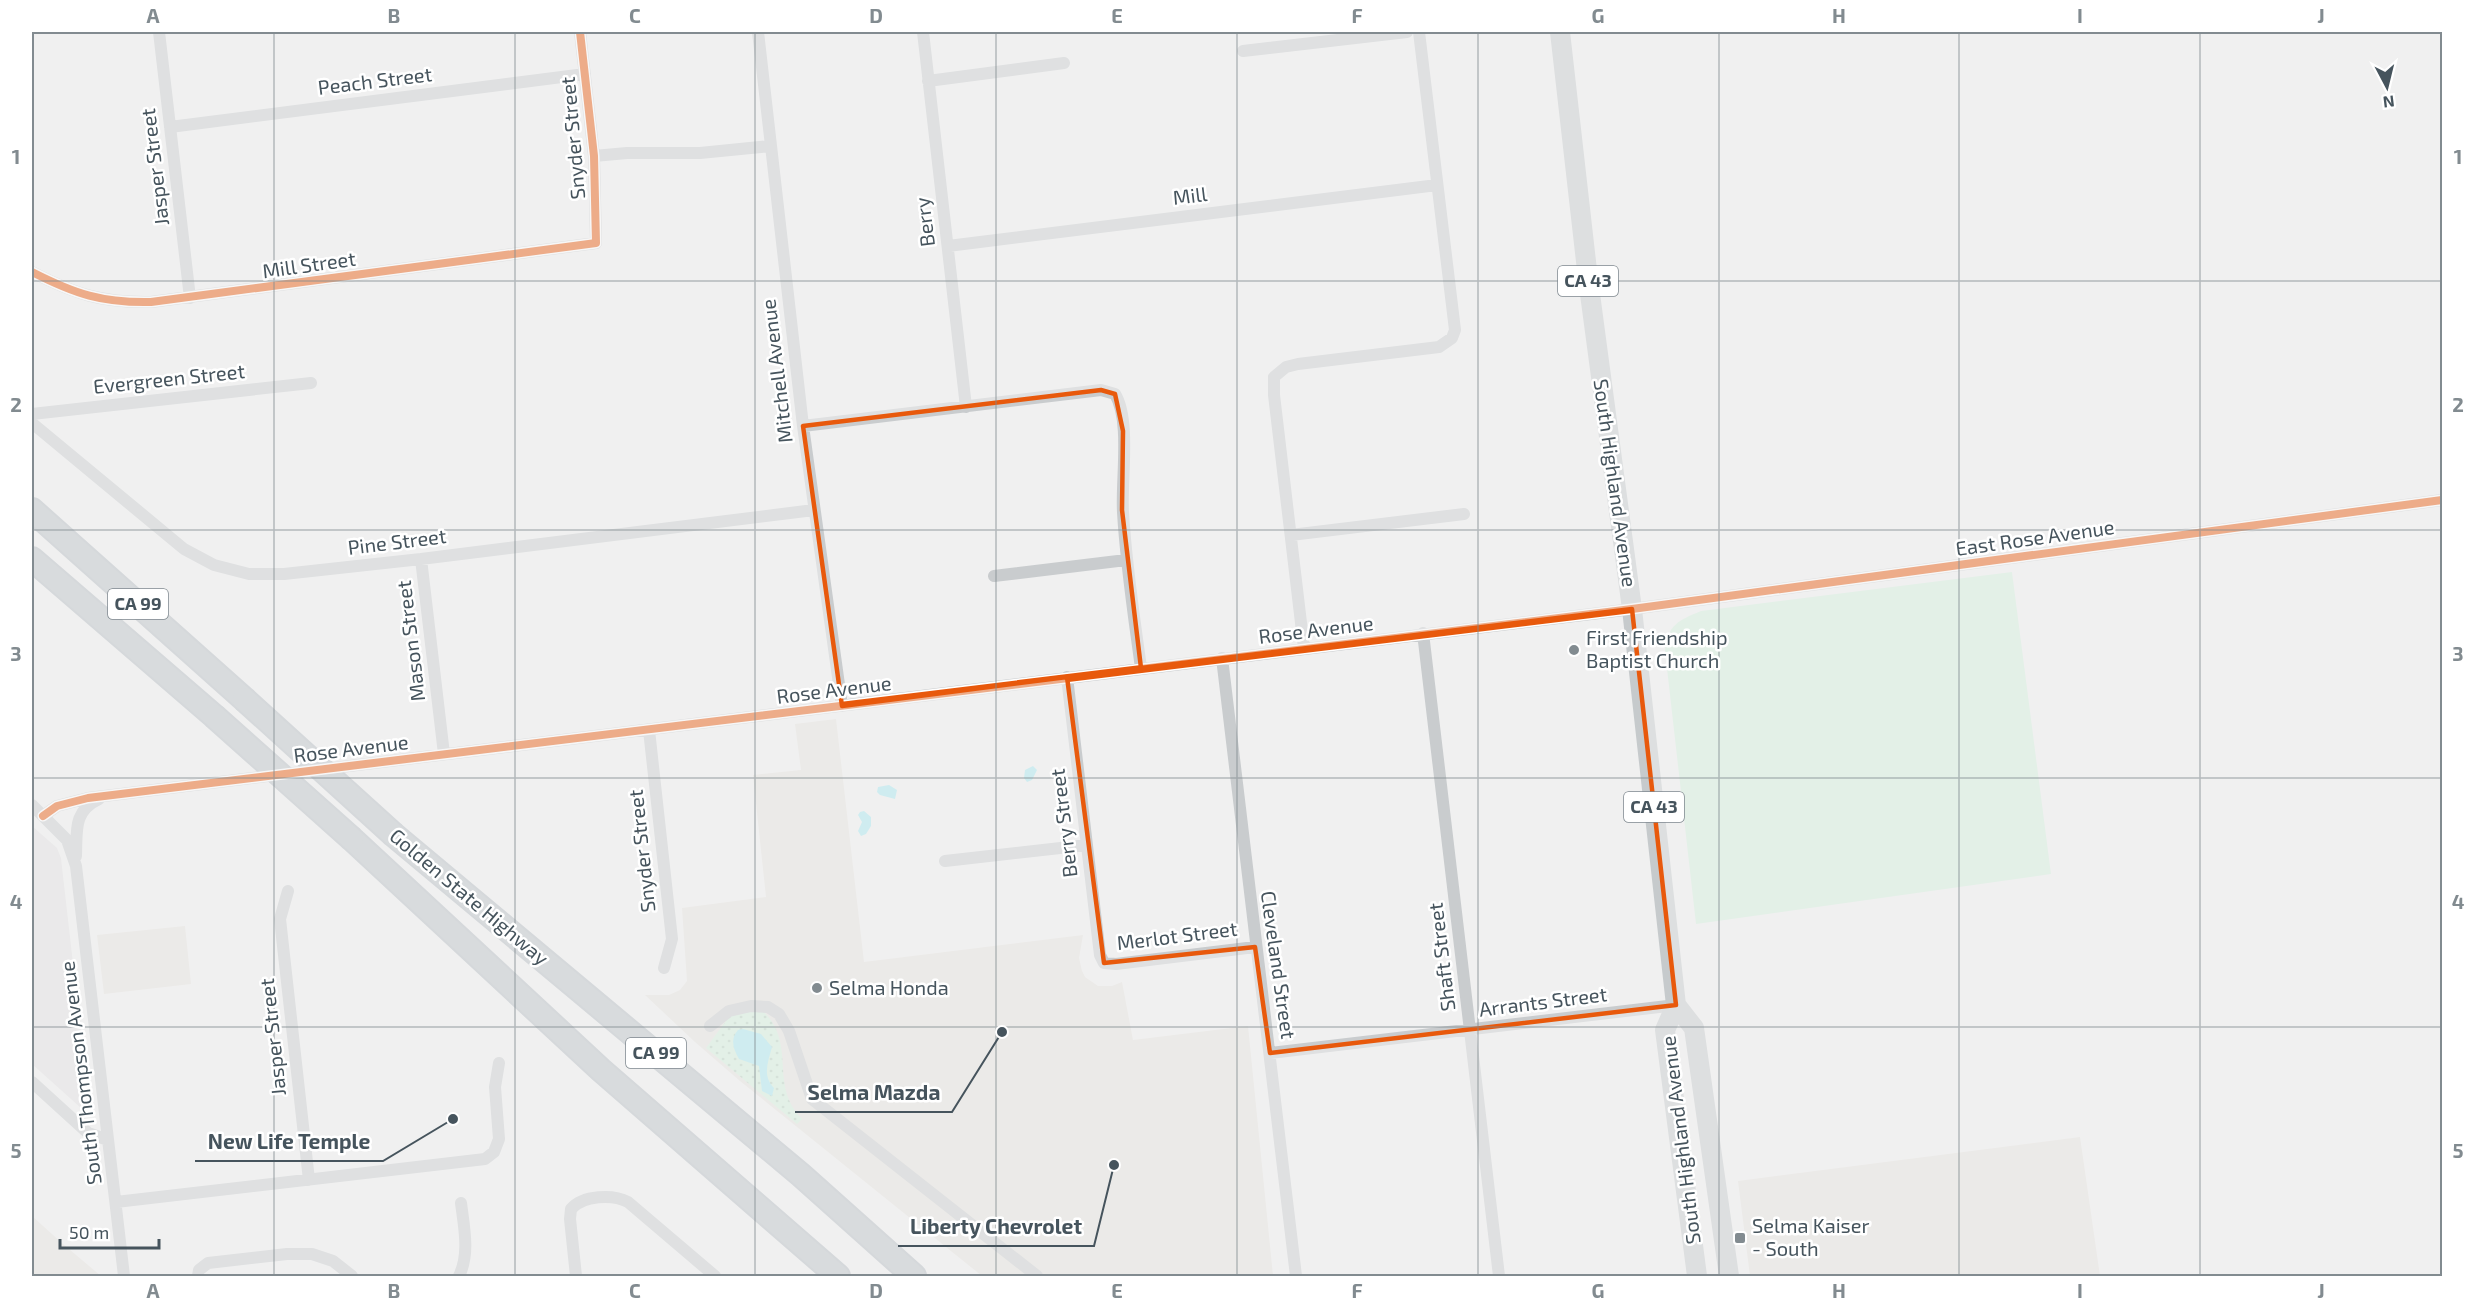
<svg xmlns="http://www.w3.org/2000/svg" width="2474" height="1308" font-family="'Exo 2',sans-serif">
  <style>
    .commercial { fill: #e5e2dd }
    .education { fill: #e2e1e2 }
    .grass { fill: #d3f0dc }
    .garden { fill: url(#garden-dots) }
    .water { fill: #a7e7ef }
    .lines { fill: none; stroke-linecap: round; stroke-linejoin: round }
    .motorway-casing { stroke: #b4bbc0; stroke-width: 26 }
    .minor { stroke: #c9ccce; stroke-width: 12 }
    .primary { stroke: #c6cacc; stroke-width: 20 }
    .motorway { stroke: #bac0c5; stroke-width: 22 }
    .motorway-bridge-casing { stroke: #b4bbc0; stroke-width: 26; stroke-linecap: butt }
    .motorway-bridge { stroke: #bac0c5; stroke-width: 22 }
    .cycleway-casing { stroke: #fff; stroke-width: 11 }
    .cycleway { stroke: #e8590c; stroke-width: 8 }
    .marked { fill: none; stroke: #e8590c; stroke-width: 4.5; stroke-linejoin: round }
    .grid { fill: none; stroke: #828b90; stroke-width: 1.5; stroke-opacity: 0.55 }
    .poi-dot { fill: #828b90; stroke: #fff; stroke-width: 2 }
    .labels { text-anchor: middle; stroke-width: 5; stroke-linejoin: round; paint-order: stroke }
    .shield { fill: #fff; stroke: #7e878e; stroke-width: 1.5 }
    .shield-label { font-size: 18px; font-weight: bold; fill: #46545d }
    .street-label { font-size: 20px; fill: #46545d; stroke: #fff }
    .poi-label { font-size: 20px; fill: #46545d; stroke: #fff; text-anchor: start }
    .leader { fill: none; stroke: #46545d; stroke-width: 2 }
    .callout-dot { fill: #46545d; stroke: #fff; stroke-width: 2 }
    .callout-label { font-size: 21px; text-anchor: middle; font-weight: bold; fill: #46545d; stroke: #fff; stroke-width: 5; stroke-linejoin: round; paint-order: stroke }
    .neatline { fill: none; stroke: #828b90; stroke-width: 2 }
    .grid-label { font-size: 20px; text-anchor: middle; font-weight: bold; fill: #828b90 }
  </style>
  <defs>
    <pattern id="garden-dots" width="8" height="8" patternUnits="userSpaceOnUse" patternTransform="scale(1.5)"><rect width="8" height="8" fill="#d3f0dc"/><path d="M2 2h.1M6 6h.1" fill="none" stroke="#b6d0bf" stroke-width="1.8" stroke-linecap="round"/></pattern>
  </defs>
  <rect width="100%" height="100%" fill="#f0f0f0"/>
  <path class="commercial" d="M 836,719 L 864,962 L 1083,935 L 1079,958 L 1082,971 L 1085,977 L 1098,986 L 1112,986 L 1122,982 L 1133,1040 L 1248,1026 L 1273,1276 L 982,1276 L 740,1081 L 695,1042 L 645,995 L 669,995 L 680,990 L 687,981 L 682,908 L 766,897 L 753,775 L 801,770 L 795,724 Z
    M 185,926 L 191,984 L 104,994 L 97,935 Z
    M 2080,1137 L 2100,1276 L 1750,1276 L 1738,1181 Z
    M 32,1216 L 63,1244 L 101,1276 L 32,1276 Z"/>
  <path class="education" d="M 32,826 L 57,848 L 61,858 L 89,1103 L 86,1109 L 81,1108 L 32,1064 Z"/>
  <path class="grass" d="M 2012,572 L 2051,874 L 1696,924 L 1665,651 C 1667,625 1679,620 1701,611 Z"/>
  <path class="garden" d="M 762,1010 C 798,1043 768,1085 802,1119 L 797,1124 L 706,1048 L 731,1014 Z"/>
  <path class="water" d="M 1033,766 L 1037,770 L 1032,780 L 1027,782 L 1024,778 L 1025,770 Z
    M 889,785 L 897,790 L 895,799 L 880,795 L 877,792 L 878,787 Z
    M 864,811 L 871,817 L 871,826 L 866,834 L 861,836 L 858,831 L 862,822 L 858,815 L 860,812 Z
    M 743,1029 L 761,1034 L 772,1047 C 768,1062 762,1076 774,1088 L 772,1096 L 762,1091 L 759,1066 L 739,1059 C 733,1049 730,1039 738,1030 Z"/>
  <g class="lines">
    <g class="motorway-casing">
      <path id="motorway" d="M 32,510 L 244,699
        M 32,559 L 214,716
        M 394,835 L 801,1175 L 914,1276
        M 352,839 L 601,1070 L 838,1276"/>
    </g>
    <path class="minor" d="M 159,32 L 190,298
      M 758,32 L 803,426 L 842,706
      M 923,32 L 966,407
      M 1243,51 L 1407,32
      M 928,81 L 1064,63
      M 170,127 L 585,74
      M 594,156 L 627,153 L 700,153 L 770,146
      M 948,246 L 1437,185
      M 32,272 C 75,294 102,303 151,302 L 596,243 L 594,156 L 580,32
      M 32,414 L 311,383
      M 32,423 L 184,549 L 214,565 L 249,574 L 284,574 L 421,559 L 814,510
      M 803,426 L 1101,390 L 1115,394 C 1131,420 1121,481 1123,512 C 1126,565 1134,616 1141,668
      M 1291,535 L 1464,514
      M 421,559 L 444,754
      M 994,576 L 1126,560
      M 1423,633 L 1499,1276
      M 1304,648 L 1274,395 L 1274,377 L 1286,367 L 1298,364 L 1439,347 L 1452,338 L 1455,330 L 1419,32
      M 1222,658 L 1296,1276
      M 1067,677 L 1100,955 L 1104,963 L 1116,964 L 1255,947
      M 649,730 L 672,939 L 664,968
      M 32,805 L 67,840 L 76,866 L 124,1276
      M 43,816 L 57,806 L 88,798 L 1632,609 L 2442,500
      M 76,856 C 77,831 73,811 99,799
      M 945,861 L 1087,845
      M 288,891 L 280,919 L 309,1180
      M 710,1026 L 729,1011 L 751,1006 L 768,1007 L 779,1014 L 789,1031 L 812,1099 L 1037,1276
      M 1270,1053 L 1676,1005
      M 32,1082 L 88,1133 L 108,1140
      M 116,1202 L 485,1159 L 494,1152 L 499,1139 L 495,1087 L 499,1063
      M 198,1276 L 199,1270 L 208,1263 L 287,1254 L 312,1254 L 333,1261 L 352,1276
      M 459,1276 C 470,1254 464,1227 461,1203
      M 576,1276 L 570,1219 L 571,1209 C 583,1195 613,1194 628,1202 L 715,1276"/>
    <path class="primary" d="M 1560,32 L 1588,279 L 1632,609 L 1676,1005 L 1665,1030 L 1697,1276
      M 1676,1005 L 1694,1028 L 1729,1276"/>
    <use href="#motorway" class="motorway"/>
    <g class="motorway-bridge-casing">
      <path id="motorway-bridge" d="M 244,699 L 394,835
        M 214,716 L 352,839"/>
    </g>
    <use href="#motorway-bridge" class="motorway-bridge"/>
    <g class="cycleway-casing">
      <path id="cycleway" d="M 32,272 C 75,294 102,303 151,302 L 596,243 L 594,156 L 580,32
        M 43,816 L 57,806 L 88,798 L 1632,609 L 2442,500"/>
    </g>
    <use href="#cycleway" class="cycleway"/>
  </g>
  <path d="M0 0H2474V1308H0ZM 1101,390 L 1115,394 L 1123,431 L 1122,510 L 1141,668 L 1632,609 L 1676,1005 L 1270,1053 L 1255,947 L 1104,963 L 1067,677 L 842,706 L 803,426 Z" fill="#f0f0f0" fill-opacity=".55" fill-rule="evenodd"/>
  <path class="marked" d="M 1101,390 L 1115,394 L 1123,431 L 1122,510 L 1141,668 L 1632,609 L 1676,1005 L 1270,1053 L 1255,947 L 1104,963 L 1067,677 L 842,706 L 803,426 Z"/>
  <path class="grid" d="M 274,32 L 274,1276M 515,32 L 515,1276M 755,32 L 755,1276M 996,32 L 996,1276M 1237,32 L 1237,1276M 1478,32 L 1478,1276M 1719,32 L 1719,1276M 1959,32 L 1959,1276M 2200,32 L 2200,1276M 32,281 L 2442,281M 32,530 L 2442,530M 32,778 L 2442,778M 32,1027 L 2442,1027"/>
  <g class="poi-dot">
    <circle cx="1574" cy="650" r="6"/>
    <circle cx="817" cy="988" r="6"/>
    <rect x="1734" y="1232" width="12" height="12" rx="3"/>
  </g>
  <g class="labels">
    <g class="shield">
      <rect x="1558" y="266" width="60" height="30" rx="4.5"/>
      <rect x="108" y="589" width="60" height="30" rx="4.5"/>
      <rect x="1624" y="792" width="60" height="30" rx="4.5"/>
      <rect x="626" y="1038" width="60" height="30" rx="4.5"/>
    </g>
    <g class="shield-label">
      <text x="1588" y="287">CA 43</text>
      <text x="138" y="610">CA 99</text>
      <text x="1654" y="813">CA 43</text>
      <text x="656" y="1059">CA 99</text>
    </g>
    <g class="street-label">
      <text transform="translate(375 81) rotate(-7)" y="7">Peach Street</text>
      <text transform="translate(573 138) rotate(-95)" y="7">Snyder Street</text>
      <text transform="translate(155 167) rotate(-97)" y="7">Jasper Street</text>
      <text transform="translate(1190 196) rotate(-7)" y="7">Mill</text>
      <text transform="translate(925 222) rotate(-97)" y="7">Berry</text>
      <text transform="translate(309 265) rotate(-8)" y="7">Mill Street</text>
      <text transform="translate(777 371) rotate(-97)" y="7">Mitchell Avenue</text>
      <text transform="translate(169 379) rotate(-6)" y="7">Evergreen Street</text>
      <text transform="translate(1615 483) rotate(82)" y="7">South Highland Avenue</text>
      <text transform="translate(2035 538) rotate(-8)" y="7">East Rose Avenue</text>
      <text transform="translate(397 542) rotate(-7)" y="7">Pine Street</text>
      <text transform="translate(1316 630) rotate(-7)" y="7">Rose Avenue</text>
      <text transform="translate(411 641) rotate(-97)" y="7">Mason Street</text>
      <text transform="translate(834 690) rotate(-7)" y="7">Rose Avenue</text>
      <text transform="translate(351 749) rotate(-7)" y="7">Rose Avenue</text>
      <text transform="translate(1064 823) rotate(-97)" y="7">Berry Street</text>
      <text transform="translate(642 851) rotate(-96)" y="7">Snyder Street</text>
      <text transform="translate(469 897) rotate(40)" y="7">Golden State Highway</text>
      <text transform="translate(1177 936) rotate(-7)" y="7">Merlot Street</text>
      <text transform="translate(1442 957) rotate(-97)" y="7">Shaft Street</text>
      <text transform="translate(1278 965) rotate(82)" y="7">Cleveland Street</text>
      <text transform="translate(1543 1002) rotate(-7)" y="7">Arrants Street</text>
      <text transform="translate(273 1037) rotate(-96)" y="7">Jasper Street</text>
      <text transform="translate(81 1073) rotate(-97)" y="7">South Thompson Avenue</text>
      <text transform="translate(1681 1140) rotate(-97)" y="7">South Highland Avenue</text>
    </g>
    <g class="poi-label">
      <text x="1586" y="645">First Friendship<tspan x="1586" dy="23">Baptist Church</tspan></text>
      <text x="829" y="995">Selma Honda</text>
      <text x="1752" y="1233">Selma Kaiser<tspan x="1752" dy="23">- South</tspan></text>
    </g>
  </g>
  <path class="leader" d="M1002 1032L952 1112H795M453 1119L383 1161H195M1114 1165L1094 1246H898"/>
  <g class="callout-dot">
    <circle cx="1002" cy="1032" r="6"/>
    <circle cx="453" cy="1119" r="6"/>
    <circle cx="1114" cy="1165" r="6"/>
  </g>
  <g class="callout-label">
    <text x="874" y="1100">Selma Mazda</text>
    <text x="289" y="1149">New Life Temple</text>
    <text x="996" y="1234">Liberty Chevrolet</text>
  </g>
  <rect width="2474" height="1308" fill="none" stroke="#ffffff" stroke-width="66"/>
  <g transform="translate(2387 87) rotate(173)" stroke="#ffffff" stroke-width="4.5" paint-order="stroke">
  <path d="M0-4.5L10 22L0 15L-10 22Z" fill="#46545d"/>
  <text y="-9" font-size="16" font-weight="bold" text-anchor="middle" fill="#46545d">N</text>
  </g>
  <path d="M60 1239v9h99v-9" fill="none" stroke="#46545d" stroke-width="3"/>
  <text x="69" y="1239" font-size="18" fill="#46545d" stroke="#ffffff" stroke-width="4.5" paint-order="stroke">50 m</text>
  <rect x="33" y="33" width="2408" height="1242" class="neatline"/>
  <g class="grid-label">
    <text x="153" y="23">A</text>
    <text x="394" y="23">B</text>
    <text x="635" y="23">C</text>
    <text x="876" y="23">D</text>
    <text x="1117" y="23">E</text>
    <text x="1357" y="23">F</text>
    <text x="1598" y="23">G</text>
    <text x="1839" y="23">H</text>
    <text x="2080" y="23">I</text>
    <text x="2321" y="23">J</text>
    <text x="16" y="164">1</text>
    <text x="2458" y="164">1</text>
    <text x="16" y="412">2</text>
    <text x="2458" y="412">2</text>
    <text x="16" y="661">3</text>
    <text x="2458" y="661">3</text>
    <text x="16" y="909">4</text>
    <text x="2458" y="909">4</text>
    <text x="16" y="1158">5</text>
    <text x="2458" y="1158">5</text>
    <text x="153" y="1298">A</text>
    <text x="394" y="1298">B</text>
    <text x="635" y="1298">C</text>
    <text x="876" y="1298">D</text>
    <text x="1117" y="1298">E</text>
    <text x="1357" y="1298">F</text>
    <text x="1598" y="1298">G</text>
    <text x="1839" y="1298">H</text>
    <text x="2080" y="1298">I</text>
    <text x="2321" y="1298">J</text>
  </g>
</svg>
